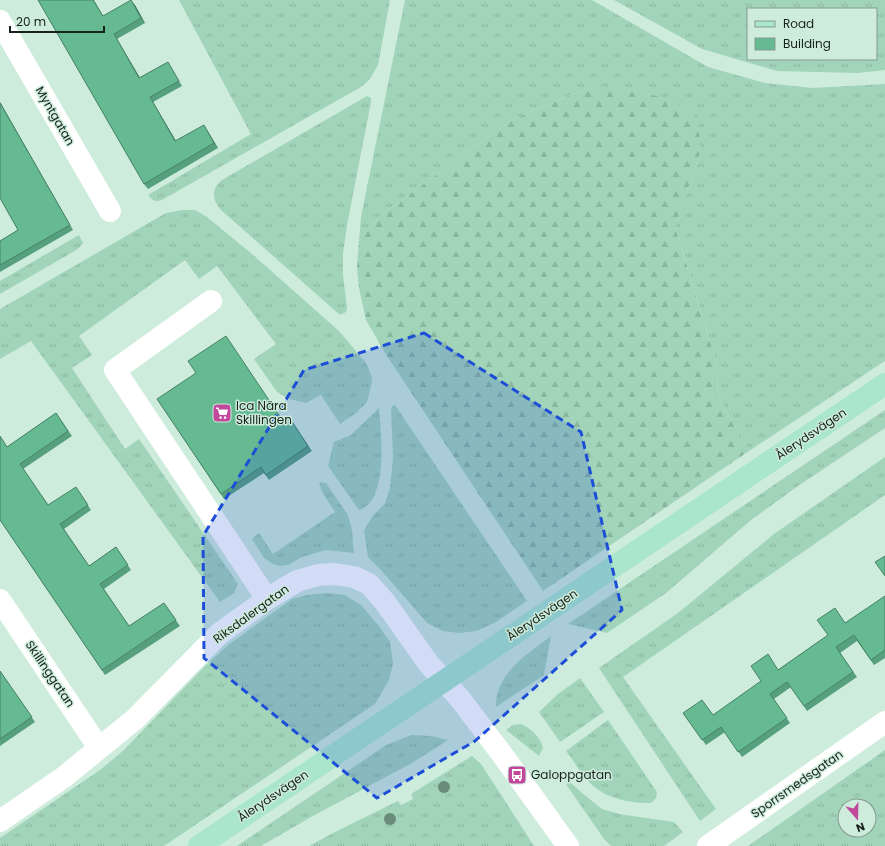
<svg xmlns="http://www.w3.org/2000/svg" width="885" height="846" font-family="Poppins,sans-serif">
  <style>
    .grass { fill: url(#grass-tufts); fill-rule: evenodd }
    .forest { fill: url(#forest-firs) }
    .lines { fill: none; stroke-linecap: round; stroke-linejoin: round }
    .minor { stroke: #fff; stroke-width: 22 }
    .major { stroke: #a9e6ca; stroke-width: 22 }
    .tree { fill: #698c7b }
    .wall { fill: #57a07e }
    .shaded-wall { fill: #478266 }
    .building { fill: #65ba92; stroke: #478266 }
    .marked { fill: #1d4ed8; fill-opacity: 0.2; stroke: #1d4ed8; stroke-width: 3; stroke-dasharray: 8 5; stroke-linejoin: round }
    .labels { text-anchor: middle; stroke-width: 3; stroke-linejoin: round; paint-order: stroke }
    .street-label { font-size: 12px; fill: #17221d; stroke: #cdecdb }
    .poi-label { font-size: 12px; fill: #17221d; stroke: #cdecdb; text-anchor: start }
  </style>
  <defs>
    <pattern id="grass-tufts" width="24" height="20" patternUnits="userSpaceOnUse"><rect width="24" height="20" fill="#a2d4ba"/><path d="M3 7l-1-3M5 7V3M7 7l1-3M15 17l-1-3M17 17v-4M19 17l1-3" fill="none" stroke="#8bb69f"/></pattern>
    <pattern id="forest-firs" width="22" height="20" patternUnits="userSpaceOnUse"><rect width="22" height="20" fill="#a2d4ba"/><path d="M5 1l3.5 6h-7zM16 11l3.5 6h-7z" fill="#8bb69f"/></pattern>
  </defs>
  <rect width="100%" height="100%" fill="#cdecdb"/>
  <path class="grass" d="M 179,0 L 390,0 L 378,65 L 370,79 L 361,87 L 162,200 C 155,202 153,201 148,195 L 251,134 Z
    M 405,0 L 592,0 L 708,67 L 765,83 L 812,88 L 885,84 L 885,361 L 749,451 L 717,395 L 718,367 L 675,227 L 701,150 L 603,86 L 571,95 L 511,120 L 380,216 L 359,241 L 361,217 Z
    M 614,0 L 885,0 L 885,70 L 858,73 L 777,71 L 702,49 ZM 748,9 L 876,9 L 876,59 L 748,59 Z
    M 367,96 L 371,98 L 371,102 L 347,225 L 343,253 L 343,275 L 347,308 L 346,312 L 340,315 L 221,210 C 212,200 211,189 222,180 Z
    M 182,210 L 195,210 L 207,217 L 252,254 L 339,331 L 366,363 L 371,374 L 372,382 L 367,402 L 356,413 L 340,424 L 321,395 L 306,403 L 289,399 L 277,392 L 254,359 L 276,344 L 217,266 L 199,279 L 185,260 L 79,336 L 92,355 L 72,368 L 125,449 L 139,439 L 238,584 L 234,593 L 220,602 L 31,341 L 0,359 L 0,309 L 166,213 Z
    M 79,235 L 83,243 L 78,249 L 0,294 L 0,281 Z
    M 395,405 L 527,601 L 496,622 L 477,631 L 459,633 L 443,631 L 427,623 L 381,570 L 368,557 L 364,531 L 372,517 L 385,503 L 390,488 L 393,457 L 391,409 L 392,406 Z
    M 379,408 C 381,432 389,502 359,510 L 328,466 L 334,442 L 351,435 Z
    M 885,410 L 885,428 L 798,486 L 751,520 L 666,593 L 607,633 L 568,624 Z
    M 885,457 L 885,495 L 623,677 L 716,809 L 700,821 L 599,668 L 678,613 L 774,534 Z
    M 319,482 L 326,483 L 348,515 L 352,530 L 354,553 L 326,550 L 302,557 L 288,565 L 279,566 L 273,564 L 264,558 L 252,539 L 259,533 L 273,554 L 335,512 L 322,492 Z
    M 327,593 L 345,595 L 361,605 L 379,626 L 390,642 L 393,664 L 389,680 L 375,704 L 164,846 L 0,846 L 0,838 L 100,770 L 124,750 L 205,666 L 228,645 L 292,599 L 307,595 Z
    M 551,636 L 544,675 L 496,707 C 495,673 528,654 551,636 Z
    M 580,678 L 604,712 L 560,742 L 539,712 L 558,694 Z
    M 608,720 L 657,792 L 656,798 L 651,803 C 629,803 606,799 590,783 C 581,774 574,761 566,751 Z
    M 521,724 C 531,728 541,738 543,748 L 539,756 L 506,730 L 513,725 Z
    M 411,735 L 431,736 L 448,740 L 412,763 L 311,817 L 261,846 L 237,846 L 386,745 Z
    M 885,750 L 885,846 L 748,846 ZM 845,806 L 869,806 L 869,830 L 845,830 Z
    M 472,756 L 481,764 L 534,846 L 309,846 L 335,832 L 398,801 L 401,805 L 413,799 L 411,794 Z
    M 570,782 L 582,793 L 602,809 L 619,814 L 674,822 L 683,832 L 664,846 L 611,846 L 604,839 L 566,784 Z"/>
  <path class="forest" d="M 603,86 L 668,98 L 697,116 L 701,150 L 675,227 L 718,367 L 717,395 L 749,451 L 543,591 L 387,356 L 366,320 L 359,288 L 357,268 L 359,241 L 380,216 L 511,120 L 571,95 Z"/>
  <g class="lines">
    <path class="minor" d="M 0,21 L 110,211
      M 211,301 L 115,370 L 267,599
      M 0,600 L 99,748
      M 0,821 L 64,777 L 135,719 L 219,634 L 267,599 L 297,581 L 318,575 L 335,574 L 354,577 L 369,584 L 385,602 L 428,663 L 461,700 L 504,757 L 568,846
      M 708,846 L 885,722"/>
    <path class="major" d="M 199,846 L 885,384"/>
  </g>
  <g class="tree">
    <circle cx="444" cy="787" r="6"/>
    <circle cx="390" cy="819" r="6"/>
  </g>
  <path class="wall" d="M 38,0 L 94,0 L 103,16 L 135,5 L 145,23 L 117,39 L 140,78 L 168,62 L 182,86 L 153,102 L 176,141 L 207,130 L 218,148 L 148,189 L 144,184 Z
    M 0,102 L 73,230 L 0,272 L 0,241 L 18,230 L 0,198 Z
    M 157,399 L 283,421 L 289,417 L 312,451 L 269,480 L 264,473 L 224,499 Z
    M 56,413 L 72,436 L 23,469 L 48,505 L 79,492 L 91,510 L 64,529 L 89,566 L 116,547 L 131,570 L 104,589 L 129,626 L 164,603 L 180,626 L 105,675 L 0,520 L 7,447 Z
    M 885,596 L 885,658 L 874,665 L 857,641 L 840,653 L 857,677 L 807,711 L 791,687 L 774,699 L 790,723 L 742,757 L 725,732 L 706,745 L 683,713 L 713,715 Z
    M 0,671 L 35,722 L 0,746 Z"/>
  <path class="shaded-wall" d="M 131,0 L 135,5 L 145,23 L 141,18 Z
    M 114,34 L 117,39 L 143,83 L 139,78 Z
    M 150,97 L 153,102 L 179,146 L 175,141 Z
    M 0,102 L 73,230 L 70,225 L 0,103 Z
    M 204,125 L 207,130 L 218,148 L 214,143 Z"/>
  <path class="building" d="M 38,0 L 93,0 L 103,16 L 131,0 L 141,18 L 114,34 L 139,78 L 168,62 L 179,81 L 150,97 L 175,141 L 204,125 L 214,143 L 144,184 Z
    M 0,103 L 70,225 L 0,265 L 0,241 L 18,230 L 0,198 Z
    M 226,336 L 283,421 L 289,417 L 308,446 L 266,475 L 261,467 L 221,494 L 157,399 L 196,373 L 188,361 Z
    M 56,413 L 68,431 L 20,464 L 48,505 L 76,487 L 88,505 L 60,524 L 89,566 L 116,547 L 128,565 L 100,584 L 129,626 L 164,603 L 176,620 L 102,670 L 0,520 L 0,436 L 7,447 Z
    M 885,556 L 885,576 L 875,562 Z
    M 885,596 L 885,650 L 871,660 L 854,635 L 836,647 L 853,672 L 804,706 L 787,682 L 770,694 L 787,718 L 738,752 L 721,727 L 702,740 L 683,713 L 702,700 L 713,715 L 761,681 L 751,666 L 768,654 L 778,670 L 828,635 L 817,620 L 835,608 L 845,623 Z
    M 0,671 L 32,717 L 0,739 Z"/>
  <path class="marked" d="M 424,333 L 581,432 L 622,610 L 475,741 L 377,798 L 204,658 L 203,536 L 304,370 Z"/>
  <defs>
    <g id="supermarket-square" transform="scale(1)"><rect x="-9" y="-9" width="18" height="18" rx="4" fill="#c2489b" stroke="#cdecdb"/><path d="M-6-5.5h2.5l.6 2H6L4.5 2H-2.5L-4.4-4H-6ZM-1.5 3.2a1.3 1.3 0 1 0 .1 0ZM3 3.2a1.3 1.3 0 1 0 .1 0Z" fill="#fff"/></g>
    <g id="bus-square" transform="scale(1)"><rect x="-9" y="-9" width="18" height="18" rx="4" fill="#c2489b" stroke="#cdecdb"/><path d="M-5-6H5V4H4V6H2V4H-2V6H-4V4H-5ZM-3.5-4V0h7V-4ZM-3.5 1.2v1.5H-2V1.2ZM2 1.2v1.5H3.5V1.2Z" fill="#fff"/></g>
  </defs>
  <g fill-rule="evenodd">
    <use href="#supermarket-square" x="222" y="413"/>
    <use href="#bus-square" x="517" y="775"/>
  </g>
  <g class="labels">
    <g class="street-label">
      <text transform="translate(55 116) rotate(60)" y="4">Myntgatan</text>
      <text transform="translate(811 434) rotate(-34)" y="4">Ålerydsvägen</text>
      <text transform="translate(251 614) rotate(-36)" y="4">Riksdalergatan</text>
      <text transform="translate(542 615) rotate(-34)" y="4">Ålerydsvägen</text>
      <text transform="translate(50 674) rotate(56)" y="4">Skillinggatan</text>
      <text transform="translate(797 784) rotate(-35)" y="4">Sporrsmedsgatan</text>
      <text transform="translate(273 796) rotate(-34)" y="4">Ålerydsvägen</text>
    </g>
    <g class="poi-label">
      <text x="236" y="410">Ica Nära<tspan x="236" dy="14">Skillingen</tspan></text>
      <text x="531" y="779">Galoppgatan</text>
    </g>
  </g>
  <rect x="747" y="8" width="130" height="52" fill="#cdecdb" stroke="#849b8f"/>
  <rect x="755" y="21" width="20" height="6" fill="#a9e6ca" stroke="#849b8f"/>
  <text x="783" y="28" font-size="12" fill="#17221d">Road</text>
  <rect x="755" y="38" width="20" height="12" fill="#65ba92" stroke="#849b8f"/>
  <text x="783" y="48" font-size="12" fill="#17221d">Building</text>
  <g transform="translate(857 818) rotate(160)"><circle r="19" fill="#cdecdb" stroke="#849b8f"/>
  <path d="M0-3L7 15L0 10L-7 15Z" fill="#c2489b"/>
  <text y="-6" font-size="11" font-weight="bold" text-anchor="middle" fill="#17221d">N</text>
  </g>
  <path d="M10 26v6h94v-6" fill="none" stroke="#17221d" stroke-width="2"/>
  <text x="16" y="26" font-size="12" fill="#17221d" stroke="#cdecdb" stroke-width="3" paint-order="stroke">20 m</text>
</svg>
